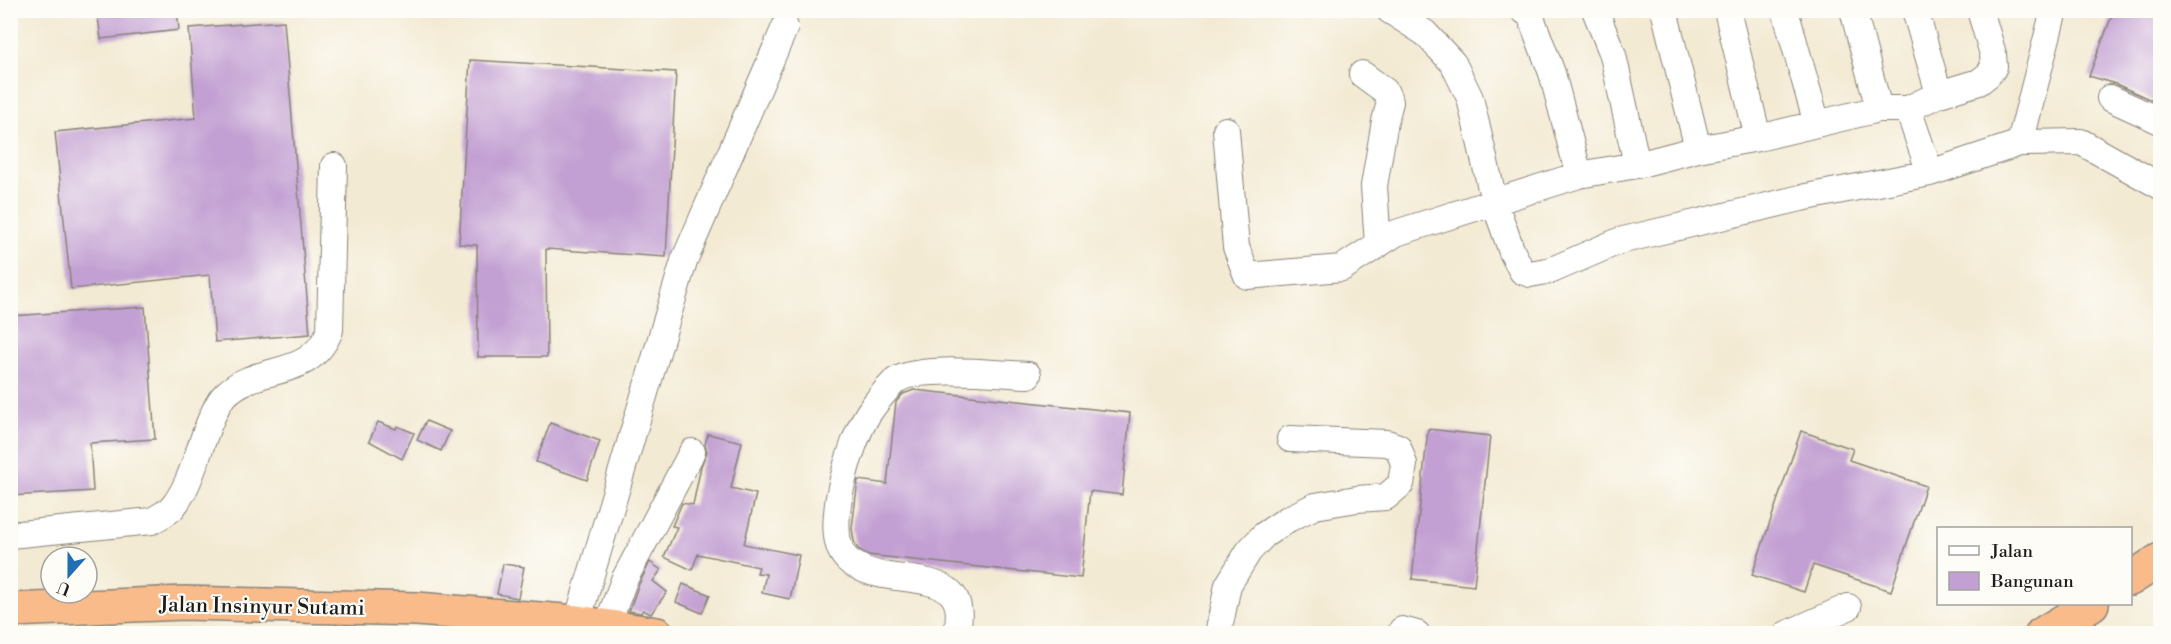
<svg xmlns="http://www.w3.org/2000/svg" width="2171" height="644" font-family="'Libre Bodoni',serif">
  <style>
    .building { fill: #c3a0d3 }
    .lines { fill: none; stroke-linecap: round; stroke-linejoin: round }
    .minor-casing { stroke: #888378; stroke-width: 28 }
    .highway-casing { stroke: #888378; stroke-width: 36 }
    .minor { stroke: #fff; stroke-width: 26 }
    .highway { stroke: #fabb8b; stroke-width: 33 }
    .labels { text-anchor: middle; stroke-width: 4.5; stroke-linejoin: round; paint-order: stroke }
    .street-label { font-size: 21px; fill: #1c1c1c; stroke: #fdfcf7 }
  </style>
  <rect width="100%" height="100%" fill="#fdfcf7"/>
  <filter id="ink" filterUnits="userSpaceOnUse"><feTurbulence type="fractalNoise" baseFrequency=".0167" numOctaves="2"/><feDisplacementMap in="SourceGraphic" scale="12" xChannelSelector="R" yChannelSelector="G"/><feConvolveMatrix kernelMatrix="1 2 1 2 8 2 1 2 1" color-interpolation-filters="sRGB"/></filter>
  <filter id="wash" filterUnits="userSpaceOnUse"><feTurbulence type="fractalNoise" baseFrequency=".008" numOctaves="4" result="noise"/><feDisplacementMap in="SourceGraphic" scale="24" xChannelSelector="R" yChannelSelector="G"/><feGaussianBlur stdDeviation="1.35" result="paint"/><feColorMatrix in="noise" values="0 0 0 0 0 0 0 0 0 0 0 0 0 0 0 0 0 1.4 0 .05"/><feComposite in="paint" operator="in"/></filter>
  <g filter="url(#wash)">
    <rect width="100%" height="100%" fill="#f3ead3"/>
    <g id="blocks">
      <path class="building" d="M 97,10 L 177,10 L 179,30 L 101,39 Z
        M 2114,10 L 2160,10 L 2160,104 L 2116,84 L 2089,76 Z
        M 284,21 L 310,334 L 215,342 L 210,275 L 71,289 L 55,132 L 196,118 L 189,28 Z
        M 470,60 L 676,72 L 666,257 L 546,249 L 547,357 L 478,357 L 477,245 L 459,244 Z
        M 145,307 L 155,439 L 90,443 L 93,491 L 10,496 L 10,316 Z
        M 914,390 L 1130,413 L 1122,495 L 1090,491 L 1081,578 L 868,555 L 858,549 L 854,541 L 852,528 L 858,480 L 887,484 L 896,402 L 903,394 Z
        M 426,421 L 450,431 L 441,451 L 417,440 Z
        M 378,422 L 396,429 L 397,426 L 414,433 L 402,459 L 369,441 Z
        M 550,423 L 600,441 L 587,480 L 536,462 Z
        M 1428,429 L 1490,436 L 1474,586 L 1412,579 Z
        M 1801,431 L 1853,449 L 1849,460 L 1926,486 L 1891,591 L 1813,565 L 1804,592 L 1752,575 Z
        M 708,434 L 742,442 L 731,488 L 756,494 L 744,544 L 799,555 L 790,599 L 762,593 L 766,574 L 757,573 L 759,567 L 698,554 L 692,570 L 664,557 L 677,527 L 672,526 L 682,503 L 693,505 L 701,466 L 707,452 L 705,444 Z
        M 650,562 L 661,570 L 653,581 L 667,592 L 651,614 L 643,610 L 641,613 L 629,611 L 638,586 Z
        M 503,564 L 524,567 L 518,598 L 497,594 Z
        M 683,584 L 710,595 L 702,613 L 676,602 Z"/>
    </g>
  </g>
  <g filter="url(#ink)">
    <use href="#blocks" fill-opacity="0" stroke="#888378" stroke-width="1.5"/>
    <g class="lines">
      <g class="minor-casing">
        <path id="minor" d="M 1389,10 L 1425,33 L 1453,63 L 1470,98 L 1494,201 L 1512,252 L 1522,271 L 1530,274 L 1552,270 L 1619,241 L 1801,198 L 1930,173 L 2020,143 L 2081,142 L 2160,186
          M 1523,10 L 1530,15 L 1552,73 L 1579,175
          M 1595,10 L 1613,55 L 1637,165
          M 1664,10 L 1698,149
          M 1727,10 L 1758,138
          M 1785,10 L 1817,124
          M 1853,10 L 1879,109
          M 1915,10 L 1939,94
          M 1362,74 L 1385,91 L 1390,102 L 1385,121 L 1374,186 L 1378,245
          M 2110,98 L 2160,121
          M 1908,109 L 1930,173
          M 1226,130 L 1236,247 L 1247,276 L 1342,268 L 1396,233 L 1579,175 L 1637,165 L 1698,149 L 1758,138 L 1879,109 L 1908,109 L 1939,94 L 1979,82 L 1988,75 L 1994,67 L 1993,54 L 1980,10
          M 2020,143 L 2054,10
          M 10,535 L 152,521 C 158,517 167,513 172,508 C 191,486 199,446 211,419 C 215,411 218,401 225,395 C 258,362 310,382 330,330 L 334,166
          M 577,622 L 684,261 L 785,27
          M 1402,630 L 1417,634
          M 604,634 L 624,580 L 692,452
          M 957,634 C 959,619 962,602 949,591 C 927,574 884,582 857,566 C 853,564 848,561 846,558 C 821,533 851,440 868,414 C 875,403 884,392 894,382 C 914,364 999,374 1028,375
          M 1218,634 L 1228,585 L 1249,551 L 1264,535 L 1288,519 L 1315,506 L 1357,499 L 1386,497 L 1401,484 L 1404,464 L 1398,447 L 1387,443 L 1290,439
          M 1787,634 L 1848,607"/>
      </g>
      <g class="highway-casing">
        <path id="highway" d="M 2130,579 L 2160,560
          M 10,610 L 184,603 L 417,609 L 577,622 L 657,634
          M 2042,634 L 2092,604"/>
      </g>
      <use href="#minor" class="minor"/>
      <use href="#highway" class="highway"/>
    </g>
  </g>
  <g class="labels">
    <g class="street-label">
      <text transform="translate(262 606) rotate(1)" y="7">Jalan Insinyur Sutami</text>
    </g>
  </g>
  <rect width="2171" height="644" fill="none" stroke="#fdfcf7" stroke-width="36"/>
  <rect x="1937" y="527" width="195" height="78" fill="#fdfcf7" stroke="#a3a29f" stroke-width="1.5"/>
  <rect x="1949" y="546" width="30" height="9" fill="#ffffff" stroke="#a3a29f" stroke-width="1.5"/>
  <text x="1991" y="557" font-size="18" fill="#1c1c1c">Jalan</text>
  <rect x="1949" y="572" width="30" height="18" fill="#c3a0d3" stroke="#a3a29f" stroke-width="1.5"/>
  <text x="1991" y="587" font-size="18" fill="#1c1c1c">Bangunan</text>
  <g transform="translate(69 575) rotate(201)"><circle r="28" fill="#fdfcf7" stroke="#a3a29f" stroke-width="1.5"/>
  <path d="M0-4.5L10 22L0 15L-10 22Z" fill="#1f6fb2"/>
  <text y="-9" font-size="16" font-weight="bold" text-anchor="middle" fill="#1c1c1c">U</text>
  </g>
</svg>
